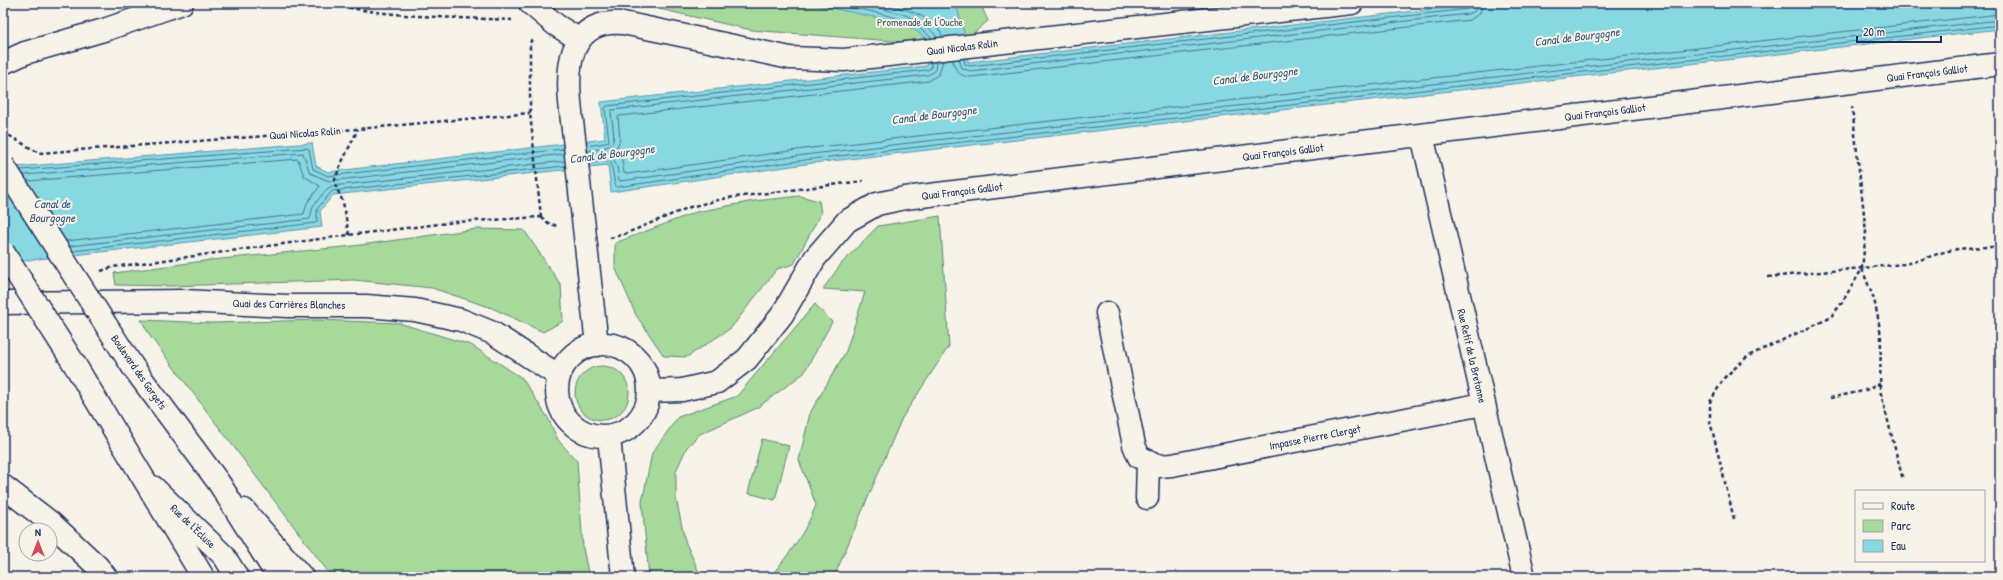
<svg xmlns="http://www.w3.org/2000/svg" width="2003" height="580" font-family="'Patrick Hand',sans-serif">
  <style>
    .green { fill: #a6d99a; stroke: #60847c }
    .water { fill: #88d8e2; stroke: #5c94ad }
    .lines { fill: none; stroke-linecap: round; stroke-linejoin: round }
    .shore { stroke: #477393; stroke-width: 1 }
    .minor-casing { stroke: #1b2f5e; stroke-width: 25 }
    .major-casing { stroke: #1b2f5e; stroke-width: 25 }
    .path { stroke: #1b2f5e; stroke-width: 2.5; stroke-dasharray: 4 3; stroke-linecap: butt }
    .minor { stroke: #f7f3e8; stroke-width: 22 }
    .major { stroke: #f7f3e8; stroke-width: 22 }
    .major-bridge-casing { stroke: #1b2f5e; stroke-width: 25; stroke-linecap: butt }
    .major-bridge { stroke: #f7f3e8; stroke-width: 22 }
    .labels { text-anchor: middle; stroke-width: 4; stroke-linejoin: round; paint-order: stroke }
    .park-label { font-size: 11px; fill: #3e5a6d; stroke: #f7f3e8 }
    .street-label { font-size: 11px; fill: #1b2f5e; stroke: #f7f3e8 }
    .water-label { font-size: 12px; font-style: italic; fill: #36597f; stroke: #f7f3e8 }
  </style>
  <rect width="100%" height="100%" fill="#f7f3e8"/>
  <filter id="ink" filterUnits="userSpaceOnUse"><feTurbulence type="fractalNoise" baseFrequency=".025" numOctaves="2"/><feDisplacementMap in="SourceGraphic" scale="8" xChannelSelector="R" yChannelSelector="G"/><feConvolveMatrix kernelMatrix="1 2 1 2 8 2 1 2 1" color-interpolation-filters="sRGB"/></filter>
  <g filter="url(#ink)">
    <path class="green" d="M 633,3 L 980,3 L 988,21 L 970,36 L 917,43 L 751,30 Z
      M 800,196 L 819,201 L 821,213 L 794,264 L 777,269 L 731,328 L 687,357 L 664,356 L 636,315 L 615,267 L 615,243 L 696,212 L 754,201 Z
      M 940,216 L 949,346 L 902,418 L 834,577 L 770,577 C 788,556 806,532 816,505 L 799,460 L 810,413 L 846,351 L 865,292 L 823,289 L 841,264 L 878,226 Z
      M 476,229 L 524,230 L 561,285 L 563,321 L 543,332 L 492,308 L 432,288 L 354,280 L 171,286 L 116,285 L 114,273 L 211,260 L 353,246 Z
      M 815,304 L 832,322 L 804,373 L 757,408 L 700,434 L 687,447 L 676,471 L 676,498 L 685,541 L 698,570 L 705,577 L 649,577 L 642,502 L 652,453 L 678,417 L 737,396 Z
      M 141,320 L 212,323 L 318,320 L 399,323 L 471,345 L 522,378 L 548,418 L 558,440 L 577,461 L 583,548 L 589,577 L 332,577 L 150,336 Z
      M575 393a27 27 0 1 1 54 0a27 27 0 1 1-54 0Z
      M 762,439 L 789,446 L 775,500 L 748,493 Z"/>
    <path class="water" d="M 808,3 L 954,3 L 956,4 L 965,36 L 968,62 L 1485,3 L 2000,3 L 2000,29 L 813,163 L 611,192 L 608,165 L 333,195 L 320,211 L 322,227 L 3,263 L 3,168 L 312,143 L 316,166 L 328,172 L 605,139 L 601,102 L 927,66 L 928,40 L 915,30 L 897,22 Z"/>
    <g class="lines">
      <path class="shore" d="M 827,3 C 862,11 905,13 932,38
        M 851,3 C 876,8 924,13 937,38
        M 879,3 C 899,7 935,15 943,37
        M 959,59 L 962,68 L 970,71 L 1468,14 L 1475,11 L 1477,3
        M 964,59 L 965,64 L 970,66 L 1468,9 L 1471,7 L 1472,3
        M 953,60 C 954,70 960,77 971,77 L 1470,20 L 1480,13 L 1483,3
        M 943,61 L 939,74 L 929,81 L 619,116 L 618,118 L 620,139 L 615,152 L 622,160 L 624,173 L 627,174 L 811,148 L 2000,14
        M 587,146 L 605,143 L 609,141 L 605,108 L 607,106 L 927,70 L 931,68 L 931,62
        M 588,151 C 621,146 614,142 611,112 L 612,110 L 928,75 L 935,71 L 936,62
        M 588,158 C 613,155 616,154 619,180 L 621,181 L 812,154 L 2000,20
        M 589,163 L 611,162 L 615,185 L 617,187 L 812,159 L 2000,25
        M 21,170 L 307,148 L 309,149 L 313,169 L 328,176 L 563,149
        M 24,175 L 303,153 L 310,173 L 329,181 L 564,154
        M 27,181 L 298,159 L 304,176 L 320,186 L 307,203 L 304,214 L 66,241
        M 70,246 L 310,219 L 313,206 L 326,190 L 332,186 L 565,161
        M 73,251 L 315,223 L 317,222 L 317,209 L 332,191 L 565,166"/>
      <g class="minor-casing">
        <path id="minor" d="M 530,3 L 556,25 L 580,40
          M 3,63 L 25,53 L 107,29 L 182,3
          M 1422,135 L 1524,577
          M 3,303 L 183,301 L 288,306 L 366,306 L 415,310 L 461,320 L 493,333 L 559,376
          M 1107,313 L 1134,445 L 1139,457 L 1159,466 L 1172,465 L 1483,404
          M557 390a46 46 0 1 1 92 0a46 46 0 1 1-92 0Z
          M 597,345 C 590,278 582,212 575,146 C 572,118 564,76 574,50 C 583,28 601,21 623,23 L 790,58 L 844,60 L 1352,3
          M 649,391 L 682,390 L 717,382 L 747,359 L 782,315 L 815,258 L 847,221 L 877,204 L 905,198 L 2000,64
          M 609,437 L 623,577
          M 3,486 L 51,523 L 98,567 L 106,577
          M 153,487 L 224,556 L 237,577
          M 1147,498 L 1148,462
          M 244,510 L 302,577"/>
      </g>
      <g class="major-casing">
        <path id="major" d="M 75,365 L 203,577
          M 133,367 L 219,483 L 278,577"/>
      </g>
      <path class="path" d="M 328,3 C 388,18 450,17 512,20
        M 532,39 L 530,43 L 530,113 L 541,217
        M 3,132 L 39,153 L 358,129 L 530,113
        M 541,217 L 548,223 L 557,226
        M 349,235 L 343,202 L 334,182 L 341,164 L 358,129
        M 610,238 L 622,235 L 690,207 L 727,198 L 863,181
        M 1862,269 L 1874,299 L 1878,318 L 1881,337 L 1880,390 L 1903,480
        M 101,271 L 113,267 L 349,235 L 456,222 L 541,217
        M 1768,277 L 1904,264 C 1921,261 1936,253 1953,250 C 1968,247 1984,247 2000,247
        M 1830,398 L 1863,391 L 1880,384
        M 1734,519 L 1710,421 L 1710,402 L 1724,378 L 1748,356 L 1830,318 L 1841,304 L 1862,269 L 1866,232 L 1852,107"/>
      <use href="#minor" class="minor"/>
      <use href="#major" class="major"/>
      <g class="major-bridge-casing">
        <path id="major-bridge" d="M 3,165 L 133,367
          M 3,252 L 75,365"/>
      </g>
      <use href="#major-bridge" class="major-bridge"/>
    </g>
  </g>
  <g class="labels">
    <g class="park-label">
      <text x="920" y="26">Promenade de l'Ouche</text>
    </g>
    <g class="street-label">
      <text transform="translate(962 47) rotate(-7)" y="4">Quai Nicolas Rolin</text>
      <text transform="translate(1927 73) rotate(-7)" y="4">Quai François Galliot</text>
      <text transform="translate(1605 112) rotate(-7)" y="4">Quai François Galliot</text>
      <text transform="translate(305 133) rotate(-4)" y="4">Quai Nicolas Rolin</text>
      <text transform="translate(1283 152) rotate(-7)" y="4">Quai François Galliot</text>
      <text transform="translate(962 191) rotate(-7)" y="4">Quai François Galliot</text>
      <text transform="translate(289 304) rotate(1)" y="4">Quai des Carrières Blanches</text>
      <text transform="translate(1472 356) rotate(77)" y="4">Rue Retif de la Bretonne</text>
      <text transform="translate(139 372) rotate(55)" y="4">Boulevard des Gorgets</text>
      <text transform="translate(1315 437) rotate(-11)" y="4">Impasse Pierre Clerget</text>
      <text transform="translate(193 526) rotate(44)" y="4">Rue de l'Écluse</text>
    </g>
    <g class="water-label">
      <text transform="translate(1577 37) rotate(-7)" y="4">Canal de Bourgogne</text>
      <text transform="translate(1255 76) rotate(-7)" y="4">Canal de Bourgogne</text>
      <text transform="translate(934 115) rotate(-7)" y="4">Canal de Bourgogne</text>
      <text transform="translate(612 154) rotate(-7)" y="4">Canal de Bourgogne</text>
      <text x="52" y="208">Canal de<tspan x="52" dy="14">Bourgogne</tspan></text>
    </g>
  </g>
  <rect width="2003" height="580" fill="none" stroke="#f7f3e8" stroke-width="16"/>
  <rect x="8" y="8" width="1987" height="564" fill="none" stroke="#1b2f5e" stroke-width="1.5" filter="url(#ink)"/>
  <rect x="1855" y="490" width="130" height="72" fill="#f7f3e8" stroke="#9fa5b1"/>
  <rect x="1863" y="503" width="20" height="6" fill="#f7f3e8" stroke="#9fa5b1"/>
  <text x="1891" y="510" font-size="12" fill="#1b2f5e">Route</text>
  <rect x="1863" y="520" width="20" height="12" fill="#a6d99a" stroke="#9fa5b1"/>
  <text x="1891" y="530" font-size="12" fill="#1b2f5e">Parc</text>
  <rect x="1863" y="540" width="20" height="12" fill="#88d8e2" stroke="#9fa5b1"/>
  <text x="1891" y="550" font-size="12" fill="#1b2f5e">Eau</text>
  <g transform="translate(38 542)"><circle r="19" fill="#f7f3e8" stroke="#9fa5b1"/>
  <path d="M0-3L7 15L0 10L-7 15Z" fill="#d1495b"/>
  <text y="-6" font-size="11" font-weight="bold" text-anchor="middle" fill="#1b2f5e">N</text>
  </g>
  <path d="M1857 36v6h84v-6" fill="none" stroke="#1b2f5e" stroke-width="2"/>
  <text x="1863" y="36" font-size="12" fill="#1b2f5e" stroke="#f7f3e8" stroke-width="3" paint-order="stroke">20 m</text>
</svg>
